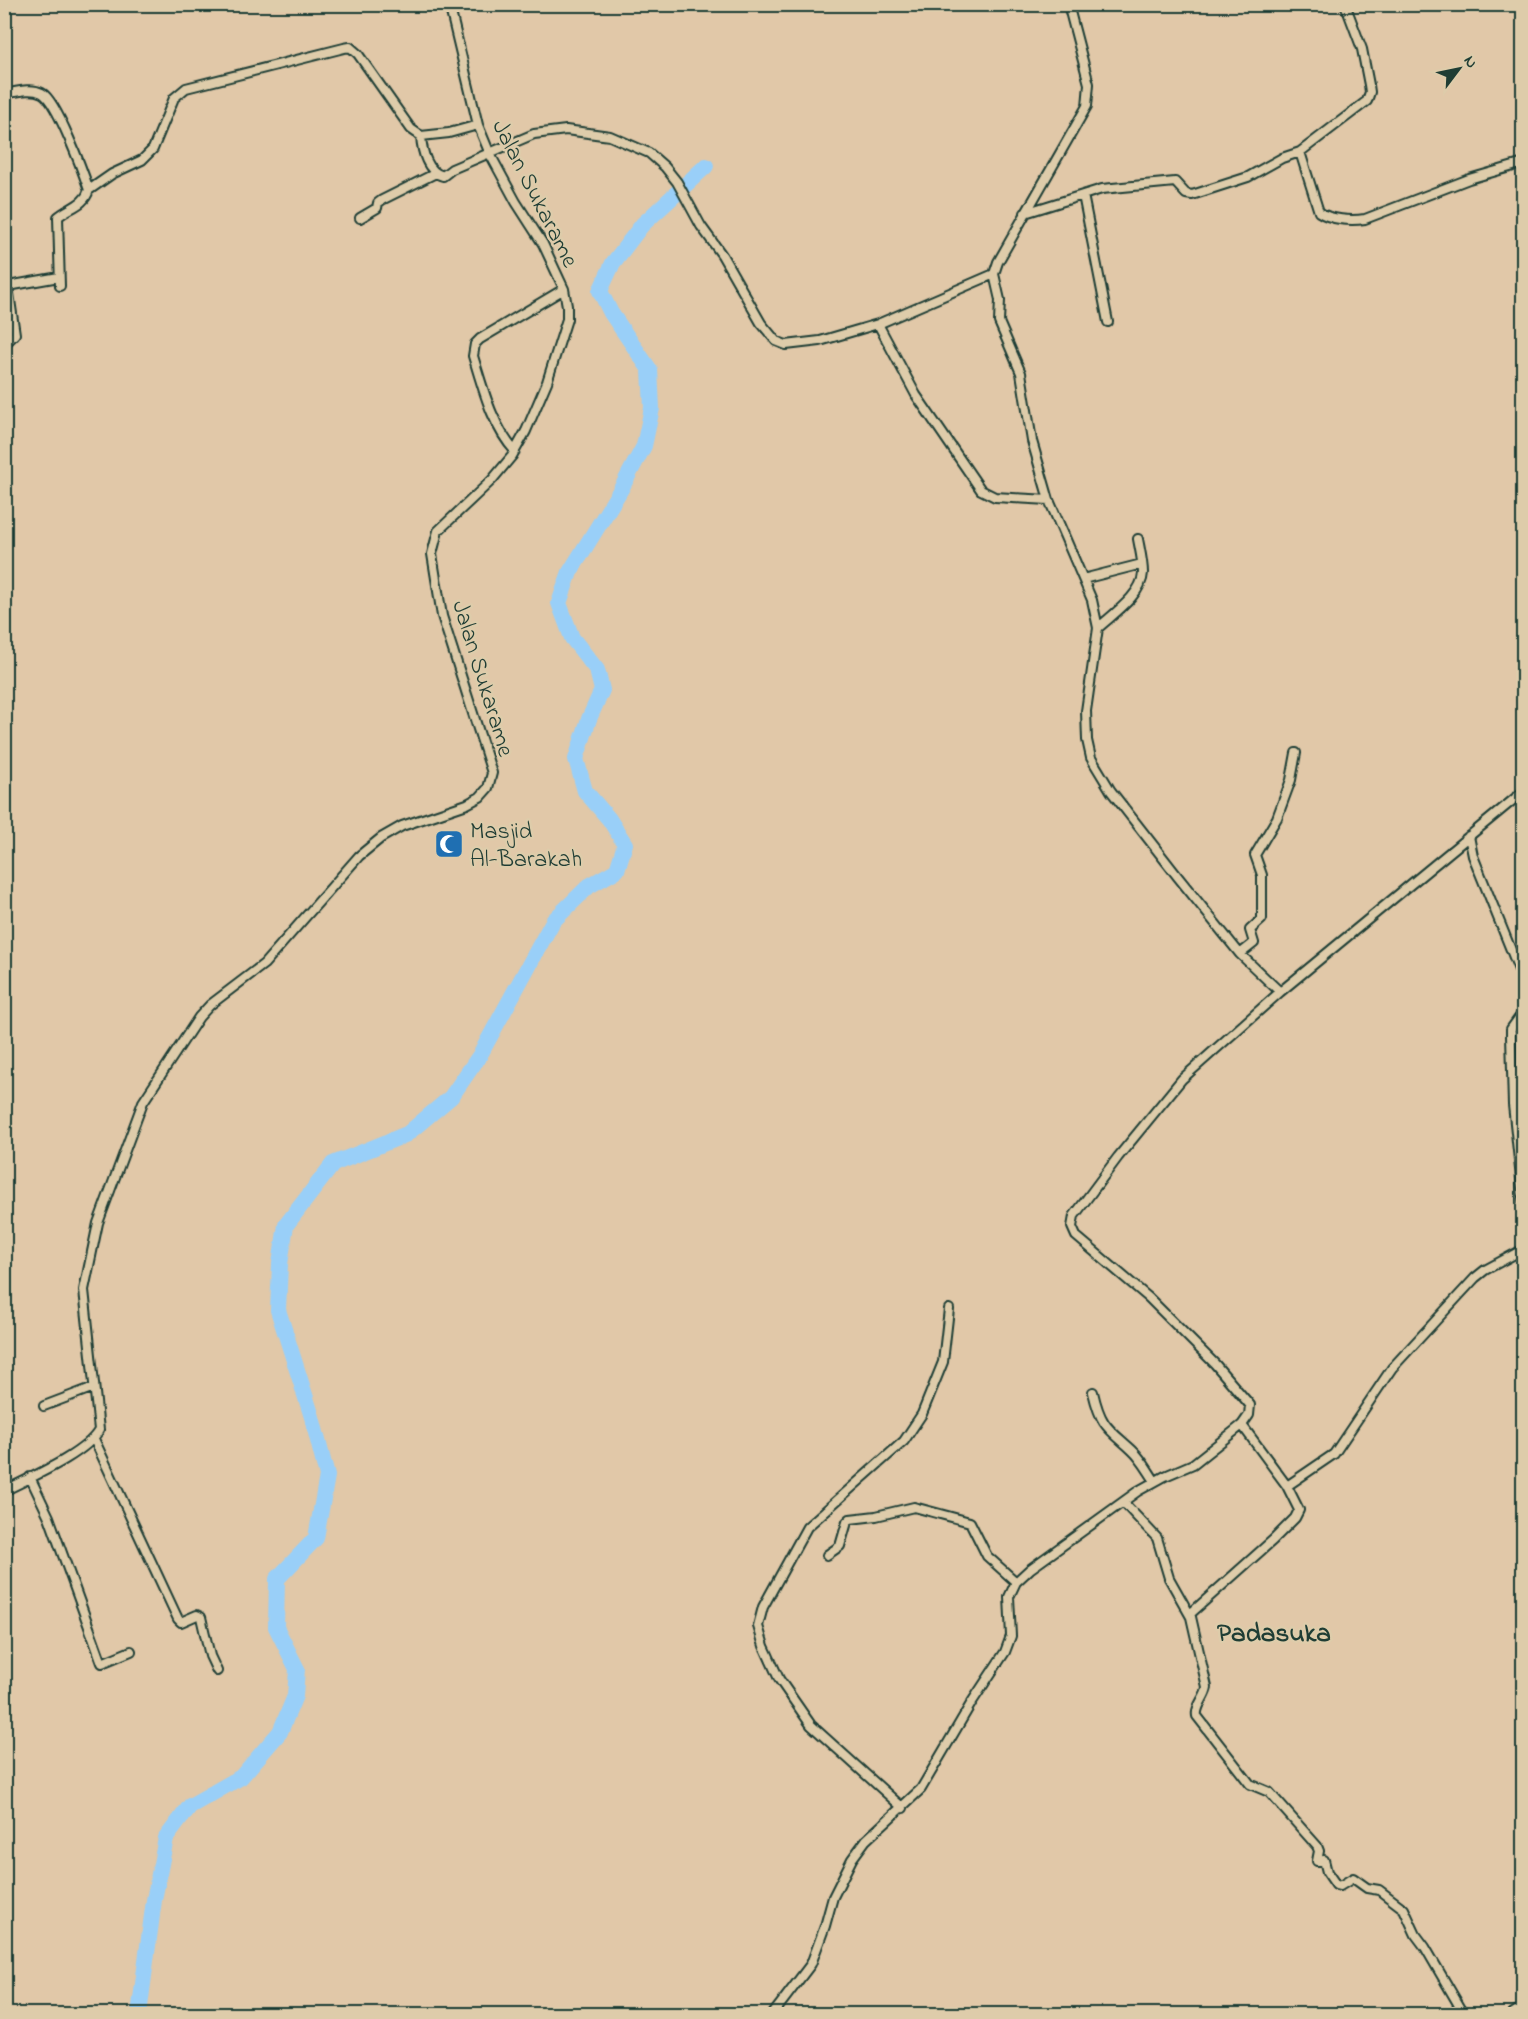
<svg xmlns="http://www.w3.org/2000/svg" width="1528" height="2019" font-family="'Indie Flower',sans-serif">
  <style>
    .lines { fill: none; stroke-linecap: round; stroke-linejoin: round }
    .river { stroke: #99cff8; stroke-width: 16 }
    .minor-casing { stroke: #1f3d34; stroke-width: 12 }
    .minor { stroke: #deccaa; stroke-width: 8 }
    .labels { text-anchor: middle; stroke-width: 5; stroke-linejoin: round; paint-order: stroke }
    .street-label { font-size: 24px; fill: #1f3d34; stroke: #deccaa }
    .poi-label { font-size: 24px; fill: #1f3d34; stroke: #deccaa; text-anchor: start }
    .quarter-label { font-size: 27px; font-weight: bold; fill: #1f3d34; stroke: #deccaa }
  </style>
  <rect width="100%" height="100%" fill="#e1c8a8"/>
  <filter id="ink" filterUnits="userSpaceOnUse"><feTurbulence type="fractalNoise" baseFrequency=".0167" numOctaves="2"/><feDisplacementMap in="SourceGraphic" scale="12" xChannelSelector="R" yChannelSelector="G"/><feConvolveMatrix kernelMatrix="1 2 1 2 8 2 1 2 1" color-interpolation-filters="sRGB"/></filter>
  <g filter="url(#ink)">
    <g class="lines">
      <path class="river" d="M 139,2014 L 154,1900 L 166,1838 L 190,1806 L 241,1777 L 280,1732 L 295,1696 L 297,1669 L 276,1627 L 277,1579 L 316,1538 L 327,1476 L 312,1417 L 278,1310 L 280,1264 L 286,1225 L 333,1164 L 407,1134 L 451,1097 L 480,1055 L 553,921 L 589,886 L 617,870 L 625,844 L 609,819 L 585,791 L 576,759 L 589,719 L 602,690 L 597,670 L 572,638 L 559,603 L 570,572 L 621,489 L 644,446 L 652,408 L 650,370 L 611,313 L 600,291 L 613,263 L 642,225 L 706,166"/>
      <g class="minor-casing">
        <path id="minor" d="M 4,94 C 16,92 31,87 42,93 C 57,101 83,172 89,190 C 84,206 69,207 58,217 L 60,286
          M 421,136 C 422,151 427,172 443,176 L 452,169 L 534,134 L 566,130 L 610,136 L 649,153 L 665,167 L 677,182 L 701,226 L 722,255 L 761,323 L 776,341 L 786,345 L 820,341 L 878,324 L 994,274 L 998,262 L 1087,106 L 1089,84 L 1068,4
          M 1300,152 L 1319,212 C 1331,220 1351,221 1365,219 L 1469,179 L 1524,163
          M 89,190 L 112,174 L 142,160 L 153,149 L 174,98 L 186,88 L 344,48 L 350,47 L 358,54 L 411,129 L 421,136 L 449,133 L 478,125
          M 1083,195 L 1108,322
          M 1025,213 L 1102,189 L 1175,182 L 1186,194 L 1192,195 L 1248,177 L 1282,158 L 1300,152 L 1367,101 L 1370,92 L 1369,85 L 1362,49 L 1345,4
          M 360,218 L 377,208 L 378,203 L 382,200 L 436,173
          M 994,274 L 1000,300 L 999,322 L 1021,373 L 1032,441 L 1049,500
          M 878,324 L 916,395 L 981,490 L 995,497 L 1049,500 L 1092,600 L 1098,628 L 1086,711 L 1087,740 L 1091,758 L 1111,791 L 1178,877 L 1240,954 L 1280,992
          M 4,345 L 15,334 L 8,286 L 59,277
          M 515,451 C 492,426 483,388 473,356 L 475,344 L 480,339 L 564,289
          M 1083,579 L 1142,564
          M 1098,628 C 1113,614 1142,595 1143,573 C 1143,562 1140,550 1138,539
          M 1469,836 L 1473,856 L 1524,982
          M 1240,954 L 1254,943 L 1250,930 L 1262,919 L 1262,875 L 1255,855 L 1277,818 L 1291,780 L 1296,753
          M 1524,1011 L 1511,1029 L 1511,1036 L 1513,1105 L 1524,1206
          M 1093,1392 C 1101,1427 1108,1428 1132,1450 C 1142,1459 1148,1471 1155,1481
          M 44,1406 L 94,1387
          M 94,1439 L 178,1619 L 181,1622 L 197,1615 L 201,1617 L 210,1656 L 217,1671
          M 30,1477 L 49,1517 L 102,1663 L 131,1651
          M 1287,1486 L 1334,1454 L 1392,1368 L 1475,1278 L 1485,1270 L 1524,1249
          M 4,1491 C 29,1478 86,1454 99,1430 L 84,1290 L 98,1223 L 143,1102 L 199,1017 L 210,1005 L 264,964 L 359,856 L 381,838 L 402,826 L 467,804 L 480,797 L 488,788 L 492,773 L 442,616 L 432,554 L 438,531 L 492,480 L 512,456 L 526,431 L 547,382 L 567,319 L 567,306 L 564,289 L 543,244 L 516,202 L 490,154 L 478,125 L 449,4
          M 1123,1502 L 1157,1538 L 1169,1578 L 1191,1617 L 1207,1687 C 1206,1697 1195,1706 1197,1716 L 1250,1784 L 1269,1792 L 1317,1846 L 1319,1851 L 1317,1861 L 1324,1860 L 1327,1872 L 1336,1885 L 1340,1886 L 1353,1878 L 1367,1888 L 1379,1890 L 1404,1909 L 1416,1935 L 1425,1947 L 1464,2014
          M 827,1555 L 840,1546 L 847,1522 L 850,1519 L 876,1516 L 914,1507 L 970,1522 L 987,1556 L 1016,1582
          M 1190,1614 L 1273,1540 L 1295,1518 L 1299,1510 L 1287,1486 L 1242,1425
          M 903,1808 L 811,1725 L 779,1679 L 764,1646 L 758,1626 L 763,1607 L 807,1527 L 904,1441 L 922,1414 L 943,1362 L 949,1309
          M 773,2014 L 811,1964 L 825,1926 L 833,1897 L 852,1859 L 866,1840 L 921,1789 L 972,1702 L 1005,1652 L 1011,1636 L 1009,1597 L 1016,1582 L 1030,1569 L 1138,1491 L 1165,1476 L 1193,1464 L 1242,1425 L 1249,1415 L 1250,1405 L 1215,1364 L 1149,1298 L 1076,1236 L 1072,1227 L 1074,1216 L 1118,1157 L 1182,1079 L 1280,992 L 1524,791
          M 1513,2014 L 1524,2007"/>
      </g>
      <use href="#minor" class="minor"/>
    </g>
  </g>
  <defs>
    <g id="mosque-square" transform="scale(1.5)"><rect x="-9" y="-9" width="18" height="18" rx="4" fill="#1f6fb2" stroke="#deccaa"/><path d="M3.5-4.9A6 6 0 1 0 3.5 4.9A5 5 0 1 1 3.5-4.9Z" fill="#fff"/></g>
  </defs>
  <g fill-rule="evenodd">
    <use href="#mosque-square" x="449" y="844"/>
  </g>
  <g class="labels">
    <g class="street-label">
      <text transform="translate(536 193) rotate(63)" y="8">Jalan Sukarame</text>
      <text transform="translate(484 678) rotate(73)" y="8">Jalan Sukarame</text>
    </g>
    <g class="poi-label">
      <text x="470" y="838">Masjid<tspan x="470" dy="28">Al-Barakah</tspan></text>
    </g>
    <g class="quarter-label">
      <text x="1274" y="1641">Padasuka</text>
    </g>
  </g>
  <rect width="1528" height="2019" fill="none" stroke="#deccaa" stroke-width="24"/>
  <rect x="12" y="12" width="1504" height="1995" fill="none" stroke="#1f3d34" stroke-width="2" filter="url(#ink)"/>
  <g transform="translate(1459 69) rotate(58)" stroke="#deccaa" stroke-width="4.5" paint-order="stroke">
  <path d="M0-4.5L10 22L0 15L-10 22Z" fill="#1f3d34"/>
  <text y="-9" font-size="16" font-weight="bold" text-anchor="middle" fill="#1f3d34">N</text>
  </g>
</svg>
